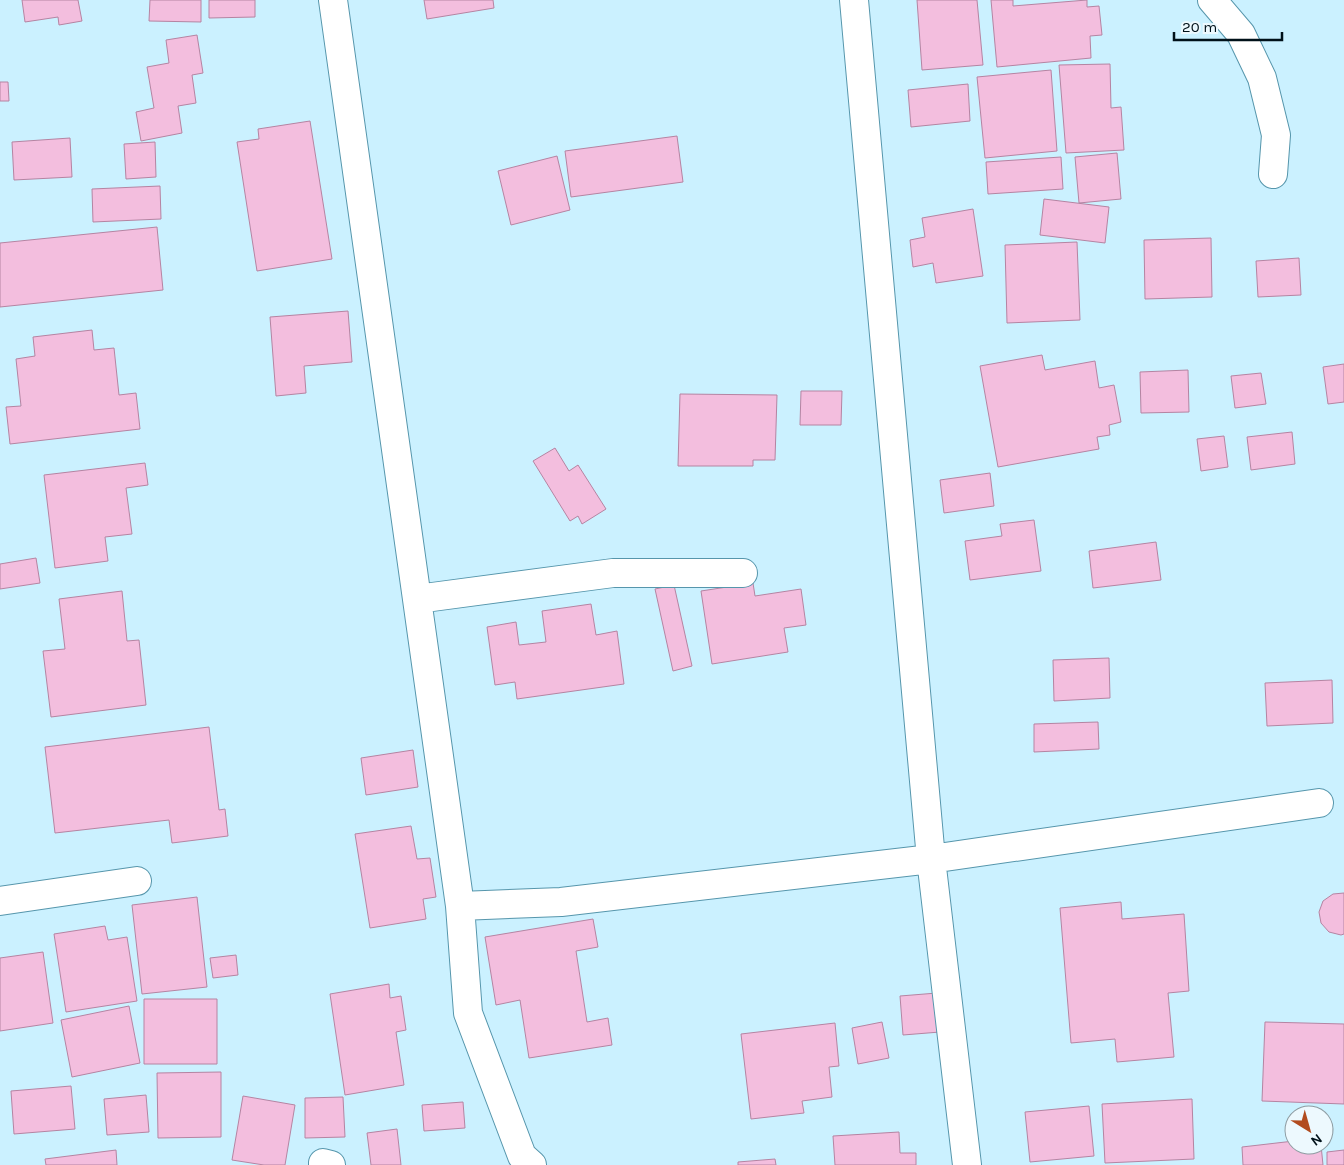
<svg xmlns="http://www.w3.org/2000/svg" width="1344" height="1165" font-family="Karla,sans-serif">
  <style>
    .building { fill: #f3bede; stroke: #b584a2 }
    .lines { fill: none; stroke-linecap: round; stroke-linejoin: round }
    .street-casing { stroke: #5696ac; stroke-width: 30 }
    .street { stroke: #fff; stroke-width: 28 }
  </style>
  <rect width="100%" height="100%" fill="#cbf1ff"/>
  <path class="building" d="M 22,0 L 78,0 L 82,21 L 59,25 L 58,17 L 25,22 Z
    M 150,0 L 201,0 L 201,22 L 149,21 Z
    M 209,0 L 255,0 L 255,17 L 209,18 Z
    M 424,0 L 493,0 L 494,8 L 427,19 Z
    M 917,0 L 977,0 L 983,65 L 922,70 Z
    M 991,0 L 1013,0 L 1013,6 L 1087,0 L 1087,7 L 1099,6 L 1102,35 L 1090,36 L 1091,58 L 997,67 Z
    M 197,35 L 203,73 L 192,75 L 196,103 L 178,106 L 182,133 L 141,141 L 136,112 L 154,108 L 147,67 L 169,63 L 166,40 Z
    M 1110,64 L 1111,108 L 1121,107 L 1124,150 L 1066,153 L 1059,65 Z
    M 1051,70 L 1057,151 L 985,158 L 977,77 Z
    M 0,82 L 8,82 L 9,101 L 0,101 Z
    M 968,84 L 970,121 L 911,127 L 908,90 Z
    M 310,121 L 332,259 L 257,271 L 237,142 L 259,139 L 258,129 Z
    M 677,136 L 683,182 L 571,197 L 565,151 Z
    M 70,138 L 72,177 L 14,180 L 12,142 Z
    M 155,142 L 156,177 L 126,179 L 124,144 Z
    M 1117,153 L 1121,199 L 1079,203 L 1075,157 Z
    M 557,156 L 570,210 L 511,225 L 498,171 Z
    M 1061,157 L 1063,189 L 988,194 L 986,162 Z
    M 160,186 L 161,219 L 93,222 L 92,189 Z
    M 1044,199 L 1109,207 L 1105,243 L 1040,235 Z
    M 973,209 L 983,276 L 936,283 L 933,263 L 913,267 L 910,240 L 925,237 L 922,218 Z
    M 157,227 L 163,290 L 0,307 L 0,243 Z
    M 1211,238 L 1212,297 L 1145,299 L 1144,240 Z
    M 1077,242 L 1080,320 L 1007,323 L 1005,245 Z
    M 1299,258 L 1301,295 L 1258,297 L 1256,261 Z
    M 348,311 L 352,362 L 304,366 L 306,393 L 276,396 L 270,317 Z
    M 92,330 L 94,350 L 114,348 L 119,395 L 136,393 L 140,429 L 10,444 L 6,407 L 21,406 L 16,359 L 35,356 L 33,337 Z
    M 1042,355 L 1045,370 L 1095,361 L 1099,388 L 1114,385 L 1121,422 L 1109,425 L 1110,435 L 1097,437 L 1099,449 L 998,467 L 980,366 Z
    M 1344,364 L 1344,402 L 1328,404 L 1323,367 Z
    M 1188,370 L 1189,412 L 1141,413 L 1140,372 Z
    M 1261,373 L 1266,404 L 1235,408 L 1231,376 Z
    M 801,391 L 842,391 L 841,425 L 800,425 Z
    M 680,394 L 777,395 L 775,460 L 753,460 L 753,466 L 678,466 Z
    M 1292,432 L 1295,464 L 1251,470 L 1247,437 Z
    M 1224,436 L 1228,467 L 1201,471 L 1197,439 Z
    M 555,448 L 569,471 L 578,465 L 606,509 L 582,524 L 578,516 L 570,521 L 533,461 Z
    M 145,463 L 148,485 L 126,488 L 132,534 L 105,537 L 108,561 L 55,568 L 44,475 Z
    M 990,473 L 994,506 L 944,513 L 940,480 Z
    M 1034,520 L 1041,571 L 970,580 L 965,541 L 1002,536 L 1000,524 Z
    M 1156,542 L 1161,580 L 1093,588 L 1089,551 Z
    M 36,558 L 40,583 L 0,589 L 0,564 Z
    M 753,583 L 755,596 L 801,589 L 806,625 L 784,628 L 788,652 L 712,664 L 701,591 Z
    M 674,585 L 692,666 L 673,671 L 655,589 Z
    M 122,591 L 127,641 L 139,640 L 146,705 L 51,717 L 43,651 L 65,649 L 59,599 Z
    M 591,604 L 596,635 L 617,631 L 624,684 L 517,699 L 515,682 L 495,685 L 487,627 L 516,622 L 519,645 L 546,642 L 542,611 Z
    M 1109,658 L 1110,698 L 1054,701 L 1053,660 Z
    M 1332,680 L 1333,723 L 1267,726 L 1265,683 Z
    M 1098,722 L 1099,749 L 1034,752 L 1034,724 Z
    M 209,727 L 219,810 L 225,809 L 228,836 L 172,843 L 169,820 L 55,833 L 45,747 Z
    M 413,750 L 418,787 L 366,795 L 361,758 Z
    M 411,826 L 417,859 L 430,858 L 436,897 L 423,899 L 426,919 L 370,928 L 355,834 Z
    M 1344,893 L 1344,934 L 1341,935 L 1329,932 L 1321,923 L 1319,912 L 1323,901 L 1333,894 Z
    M 197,897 L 207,987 L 142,994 L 132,905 Z
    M 1121,902 L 1122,919 L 1184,914 L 1189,991 L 1168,993 L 1174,1057 L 1117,1062 L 1115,1039 L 1071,1043 L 1060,908 Z
    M 593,919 L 598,947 L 576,951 L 587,1022 L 608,1018 L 612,1045 L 529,1058 L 520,1000 L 496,1005 L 485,937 Z
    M 105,926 L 108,940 L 127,937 L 137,1001 L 66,1012 L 54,934 Z
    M 43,952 L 53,1023 L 0,1031 L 0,958 Z
    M 236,955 L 238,975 L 213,978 L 210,958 Z
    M 389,984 L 390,998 L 401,996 L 406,1030 L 396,1032 L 404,1085 L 345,1095 L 330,994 Z
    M 937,993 L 940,1032 L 903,1035 L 900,996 Z
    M 144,999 L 217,999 L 217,1064 L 144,1064 Z
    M 129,1006 L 140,1063 L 72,1077 L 61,1020 Z
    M 882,1022 L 889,1058 L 858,1064 L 852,1028 Z
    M 1265,1022 L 1344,1024 L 1344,1104 L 1262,1101 Z
    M 835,1023 L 839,1066 L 829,1067 L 832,1097 L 802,1101 L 804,1113 L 751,1119 L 741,1034 Z
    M 221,1072 L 221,1137 L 158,1138 L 157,1073 Z
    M 71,1086 L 75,1129 L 14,1134 L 11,1091 Z
    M 146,1095 L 149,1132 L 107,1135 L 104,1099 Z
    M 243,1096 L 295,1105 L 285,1165 L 264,1165 L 232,1160 Z
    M 343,1097 L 345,1137 L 305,1138 L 305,1098 Z
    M 1192,1099 L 1194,1159 L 1105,1163 L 1102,1104 Z
    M 463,1102 L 465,1128 L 424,1131 L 422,1105 Z
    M 1089,1106 L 1094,1156 L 1030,1162 L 1025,1112 Z
    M 397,1129 L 401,1165 L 371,1165 L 367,1133 Z
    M 899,1132 L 900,1153 L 916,1153 L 916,1165 L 835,1165 L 833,1136 Z
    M 1294,1141 L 1294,1145 L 1321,1145 L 1323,1165 L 1243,1165 L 1242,1147 Z
    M 116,1150 L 117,1165 L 46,1165 L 45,1159 Z
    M 1344,1150 L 1344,1165 L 1327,1165 L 1327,1152 Z
    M 775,1159 L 776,1165 L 738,1165 L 738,1162 Z"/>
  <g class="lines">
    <g class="street-casing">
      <path id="street" d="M 333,0 L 460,906 L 468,1013 L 522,1156 L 532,1165
        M 854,0 L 931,859 L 1319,803
        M 1212,0 L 1241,34 L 1262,78 L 1276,135 L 1273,174
        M 417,599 L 613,573 L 743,573
        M 0,901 L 137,881
        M 460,906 L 561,902 L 931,859 L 967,1165
        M 323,1163 L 331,1165"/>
    </g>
    <use href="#street" class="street"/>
  </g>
  <g transform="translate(1309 1130) rotate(143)"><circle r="24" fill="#edf9fe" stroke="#8e9ca2"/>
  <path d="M0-4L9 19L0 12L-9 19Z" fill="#b14c1f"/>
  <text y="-8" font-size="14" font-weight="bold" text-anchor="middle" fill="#001119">N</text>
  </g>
  <path d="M1174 32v8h108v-8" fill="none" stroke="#001119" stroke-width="2.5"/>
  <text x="1182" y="32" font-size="15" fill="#001119" stroke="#edf9fe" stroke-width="4" paint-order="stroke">20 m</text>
</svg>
